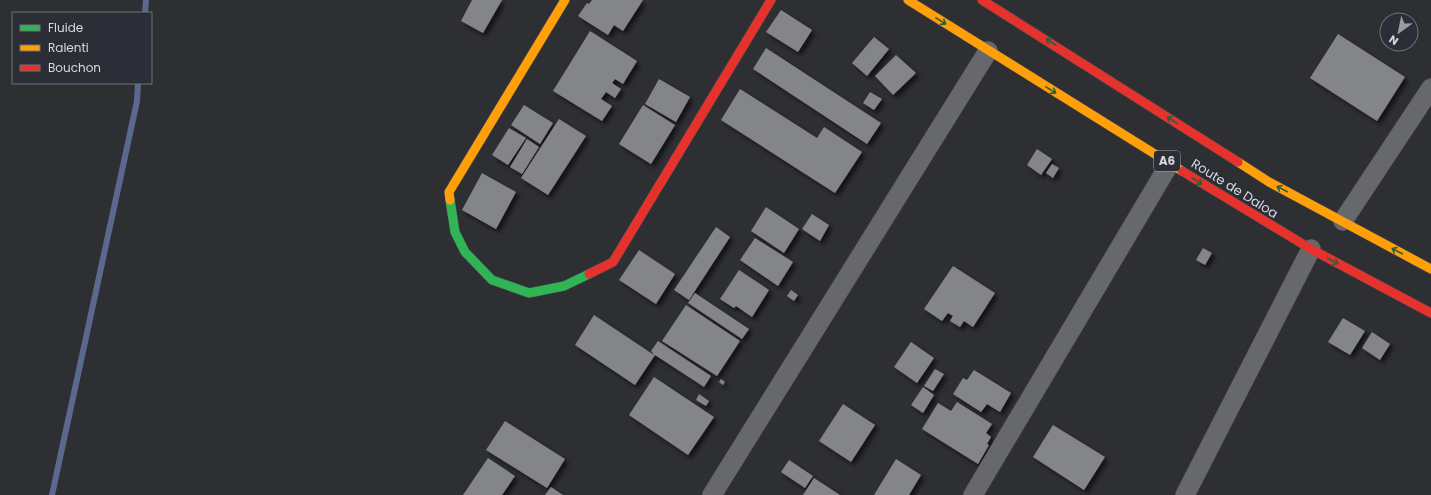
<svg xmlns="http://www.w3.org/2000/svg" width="1431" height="495" font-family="Poppins,sans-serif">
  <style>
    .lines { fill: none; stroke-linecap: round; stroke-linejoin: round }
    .stream { stroke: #5c698f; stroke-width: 6 }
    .building { fill: #848589; filter: url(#shadow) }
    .street-casing { stroke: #494a4d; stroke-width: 20 }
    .fast-casing { stroke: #494a4d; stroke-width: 10 }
    .slow-casing { stroke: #494a4d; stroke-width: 10 }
    .jam-casing { stroke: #494a4d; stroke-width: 10 }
    .street { stroke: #67686b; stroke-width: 19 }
    .fast { stroke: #30b455; stroke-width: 9 }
    .slow { stroke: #ff9f0a; stroke-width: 9 }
    .jam { stroke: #e5322d; stroke-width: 9 }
    .oneway { stroke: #2d5d41 }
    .labels { text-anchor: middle; stroke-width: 4; stroke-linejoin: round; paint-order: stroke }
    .shield { fill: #2b2e36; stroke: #a3a5ab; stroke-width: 1 }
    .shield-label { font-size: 12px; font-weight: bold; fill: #d6d8dd }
    .street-label { font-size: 13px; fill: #d6d8dd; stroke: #2b2e36 }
  </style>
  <defs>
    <filter id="shadow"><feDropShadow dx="3.5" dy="3.5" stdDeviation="2" flood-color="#0009"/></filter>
  </defs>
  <rect width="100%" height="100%" fill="#2e2f33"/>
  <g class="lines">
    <path class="stream" d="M 145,13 L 146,0
      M 52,495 L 137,101 L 138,83"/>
  </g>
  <path class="building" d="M 472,0 L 502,0 L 483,33 L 461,21 Z
    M 592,0 L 643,0 L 623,31 L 614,25 L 608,35 L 578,16 L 587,3 L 589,4 Z
    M 781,10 L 812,30 L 798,52 L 766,32 Z
    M 590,31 L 637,61 L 623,84 L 615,79 L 612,83 L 621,89 L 615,98 L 606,92 L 601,99 L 612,106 L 602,121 L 553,91 Z
    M 1338,34 L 1405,77 L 1377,121 L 1310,78 Z
    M 874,37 L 889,49 L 867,76 L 852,63 Z
    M 766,48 L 881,123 L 867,144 L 753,69 Z
    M 896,55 L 916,73 L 893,95 L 875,76 Z
    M 659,79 L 690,97 L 676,122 L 645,104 Z
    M 740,89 L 817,138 L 824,127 L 862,152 L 835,193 L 721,120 Z
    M 870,92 L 882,99 L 874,110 L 863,103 Z
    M 524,105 L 553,123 L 540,144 L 511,125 Z
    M 643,105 L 675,125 L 651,164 L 619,144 Z
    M 559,119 L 586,136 L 548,195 L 521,178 Z
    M 509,128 L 526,138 L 508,165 L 492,155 Z
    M 527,139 L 539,147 L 522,174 L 510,167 Z
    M 1037,149 L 1052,159 L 1041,175 L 1027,165 Z
    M 1052,164 L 1059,168 L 1053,178 L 1046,173 Z
    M 482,173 L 516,192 L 496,229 L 462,210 Z
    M 766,207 L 799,229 L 784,253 L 751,231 Z
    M 812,214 L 829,225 L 820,241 L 802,229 Z
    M 716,227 L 730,237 L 689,300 L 674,290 Z
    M 755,238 L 793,262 L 778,286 L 740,260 Z
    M 1203,248 L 1212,253 L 1205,265 L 1196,260 Z
    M 639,250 L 675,274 L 656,304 L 619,280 Z
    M 953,266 L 995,293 L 973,327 L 964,321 L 960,327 L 950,321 L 953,316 L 948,313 L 942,321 L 924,309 Z
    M 739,270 L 769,290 L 752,317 L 736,306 L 734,308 L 720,299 Z
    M 791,290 L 798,295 L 794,301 L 787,296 Z
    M 695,293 L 749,329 L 742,339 L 688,303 Z
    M 686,305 L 740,341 L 717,376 L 662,341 Z
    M 594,315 L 654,355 L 651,351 L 658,341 L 711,376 L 704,387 L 655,355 L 635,385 L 575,345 Z
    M 1343,318 L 1365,331 L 1350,355 L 1328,342 Z
    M 1372,332 L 1390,344 L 1380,360 L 1362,348 Z
    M 911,342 L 934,358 L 917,383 L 894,367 Z
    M 935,369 L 944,374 L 933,391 L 924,386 Z
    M 974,370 L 1011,393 L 1000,412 L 987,404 L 981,412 L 953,394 L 963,378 L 967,380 Z
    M 654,377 L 714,417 L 688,455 L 629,415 Z
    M 721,379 L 725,382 L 723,385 L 719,382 Z
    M 923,387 L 934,395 L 923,413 L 911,405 Z
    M 699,394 L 709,401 L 706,406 L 696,400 Z
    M 957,402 L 992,424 L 986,433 L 991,437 L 987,444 L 989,445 L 978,464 L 922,429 L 938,403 L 951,411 Z
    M 843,404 L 875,425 L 851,462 L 819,441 Z
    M 505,421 L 565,459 L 547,488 L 486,450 Z
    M 1053,425 L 1105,457 L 1084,490 L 1033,457 Z
    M 488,458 L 515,476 L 502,495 L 463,495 Z
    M 896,459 L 921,475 L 909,495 L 874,495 Z
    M 789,460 L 813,476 L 805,488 L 781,472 Z
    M 814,478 L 840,495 L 803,495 Z
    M 551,487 L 563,495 L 545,495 Z"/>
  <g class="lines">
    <g class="street-casing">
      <path id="street" d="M 1343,221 L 1431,88
        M 712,495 L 988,51
        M 973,495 L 1170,163
        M 1185,495 L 1311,249"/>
    </g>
    <g class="fast-casing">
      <path id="fast" d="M 450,200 L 455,232 L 465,252 L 492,280 L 529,293 L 564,286 L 589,274"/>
    </g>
    <g class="slow-casing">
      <path id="slow" d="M 908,0 L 1182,171
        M 1238,162 L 1269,182 L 1431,269
        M 450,200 L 449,192 L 565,0"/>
    </g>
    <g class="jam-casing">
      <path id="jam" d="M 982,0 L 1238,162
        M 1182,171 L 1311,249 L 1431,313
        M 589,274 L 613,262 L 771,0"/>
    </g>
    <use href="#street" class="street"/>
    <use href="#fast" class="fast"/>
    <use href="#slow" class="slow"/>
    <use href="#jam" class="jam"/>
  </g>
  <defs><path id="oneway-shaft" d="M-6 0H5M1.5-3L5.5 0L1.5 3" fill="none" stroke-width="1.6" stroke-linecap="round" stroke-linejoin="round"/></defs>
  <g class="oneway">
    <use href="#oneway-shaft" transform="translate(941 21) rotate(32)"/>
    <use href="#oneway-shaft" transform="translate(1051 42) rotate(-147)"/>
    <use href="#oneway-shaft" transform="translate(1051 90) rotate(32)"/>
    <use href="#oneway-shaft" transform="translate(1172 120) rotate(-147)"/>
    <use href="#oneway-shaft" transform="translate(1197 181) rotate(33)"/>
    <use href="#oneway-shaft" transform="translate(1282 189) rotate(-152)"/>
    <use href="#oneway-shaft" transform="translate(1397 251) rotate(-152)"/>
    <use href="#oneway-shaft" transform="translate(1333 261) rotate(28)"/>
  </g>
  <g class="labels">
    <rect class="shield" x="1154" y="151" width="26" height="20" rx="3"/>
    <g class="shield-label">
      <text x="1167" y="165">A6</text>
    </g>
    <g class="street-label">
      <text transform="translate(1235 188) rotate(32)" y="5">Route de Daloa</text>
    </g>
  </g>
  <rect x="12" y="12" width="140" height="72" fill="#2b2e36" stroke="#6f7279"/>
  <rect x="20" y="25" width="20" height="6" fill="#30b455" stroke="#6f7279"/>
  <text x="48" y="32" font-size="12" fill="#d6d8dd">Fluide</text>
  <rect x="20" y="45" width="20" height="6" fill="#ff9f0a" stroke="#6f7279"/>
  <text x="48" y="52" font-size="12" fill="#d6d8dd">Ralenti</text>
  <rect x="20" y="65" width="20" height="6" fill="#e5322d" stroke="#6f7279"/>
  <text x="48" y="72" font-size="12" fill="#d6d8dd">Bouchon</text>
  <g transform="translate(1399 32) rotate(213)"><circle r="19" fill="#2b2e36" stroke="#6f7279"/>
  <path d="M0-3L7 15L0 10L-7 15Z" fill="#9b9da2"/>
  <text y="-6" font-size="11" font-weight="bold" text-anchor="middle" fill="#d6d8dd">N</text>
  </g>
</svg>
